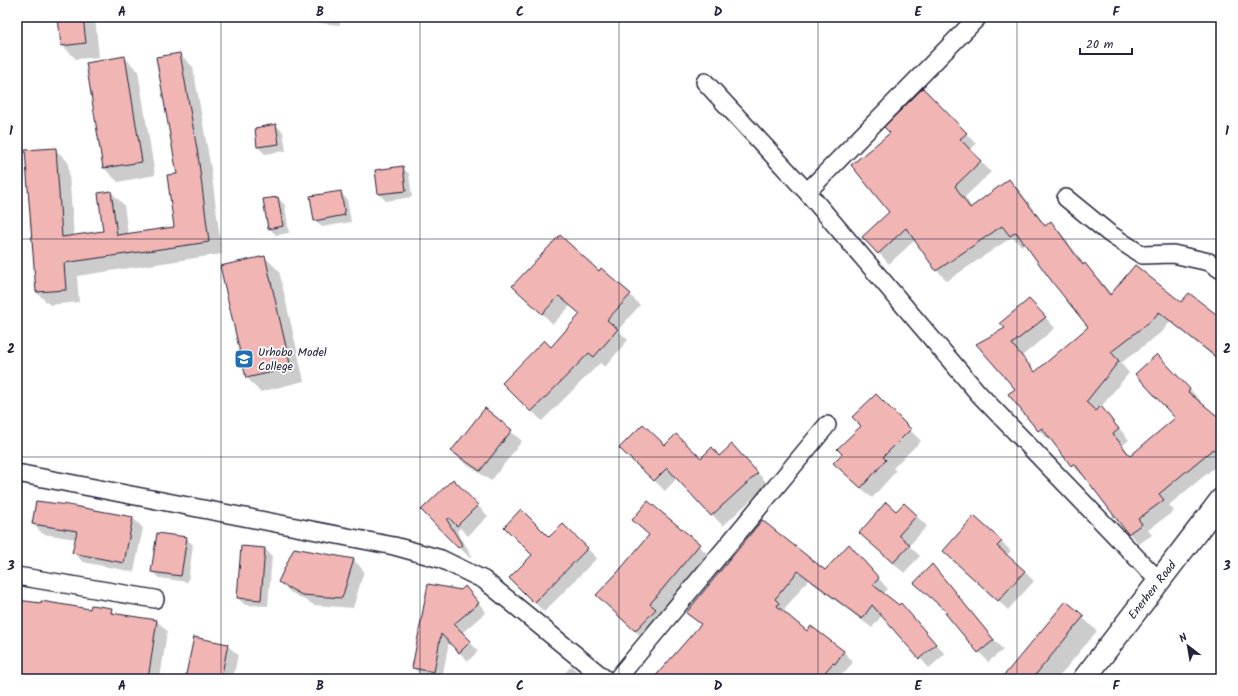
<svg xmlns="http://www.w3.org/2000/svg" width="1238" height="696" font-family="Kalam,sans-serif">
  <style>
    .shadow { fill: #0003 }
    .building { fill: #f1b5b3; stroke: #22223b }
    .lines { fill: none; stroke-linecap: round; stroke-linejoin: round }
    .street-casing { stroke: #22223b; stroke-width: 20 }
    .secondary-casing { stroke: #22223b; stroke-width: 25 }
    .street { stroke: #fff; stroke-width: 17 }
    .secondary { stroke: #fff; stroke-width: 22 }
    .grid { fill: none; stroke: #22223b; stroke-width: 1; stroke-opacity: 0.55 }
    .labels { text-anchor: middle; stroke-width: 3.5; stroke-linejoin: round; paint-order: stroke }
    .poi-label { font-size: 12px; fill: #22223b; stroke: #fff; text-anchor: start }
    .street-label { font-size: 12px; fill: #22223b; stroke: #fff }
    .neatline { fill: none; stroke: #22223b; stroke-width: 1.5 }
    .grid-label { font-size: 13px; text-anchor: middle; font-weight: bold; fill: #22223b }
  </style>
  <rect width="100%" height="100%" fill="#fff"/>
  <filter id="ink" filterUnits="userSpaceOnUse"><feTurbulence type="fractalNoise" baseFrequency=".025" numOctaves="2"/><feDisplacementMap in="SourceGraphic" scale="8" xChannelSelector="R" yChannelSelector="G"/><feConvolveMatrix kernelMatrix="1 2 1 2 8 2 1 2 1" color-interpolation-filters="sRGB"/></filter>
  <g filter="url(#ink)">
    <path class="shadow" d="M 59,17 L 95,17 L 99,57 L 76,59 L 62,45 Z
      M 259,17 L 341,17 L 340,25 Z
      M 180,54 L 193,67 L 211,169 L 222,254 L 77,276 L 79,302 L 50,305 L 36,292 L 55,149 L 68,162 L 74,236 L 104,232 L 111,192 L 124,205 L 128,234 L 176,227 Z
      M 125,58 L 138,71 L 155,175 L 118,182 L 104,168 Z
      M 923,89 L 976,144 L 970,150 L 991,172 L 965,197 L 972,208 L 1009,180 L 1020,191 L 1046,226 L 1051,223 L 1061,233 L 1085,265 L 1096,275 L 1112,295 L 1182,304 L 1221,320 L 1221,363 L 1170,321 L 1163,331 L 1121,363 L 1129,373 L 1101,407 L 1129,440 L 1123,445 L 1131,456 L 1176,418 L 1168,366 L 1200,400 L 1198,402 L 1221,420 L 1221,462 L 1169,505 L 1174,511 L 1148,530 L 1152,535 L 1139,544 L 1129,533 L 1084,474 L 1082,475 L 1072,465 L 1052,439 L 1049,441 L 1039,430 L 1016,389 L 977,344 L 1040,311 L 1055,328 L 1022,356 L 1036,372 L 1090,328 L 1025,244 L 1022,246 L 1012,237 L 947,281 L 937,270 L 915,240 L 889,264 L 879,253 L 890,212 L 891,133 Z
      M 276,125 L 283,132 L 286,151 L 265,154 L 258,147 L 256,129 Z
      M 402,167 L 409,174 L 412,197 L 386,201 L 379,194 L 376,170 Z
      M 340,192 L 347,199 L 351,222 L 322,227 L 315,220 Z
      M 278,198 L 285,205 L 289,233 L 276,235 L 269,228 Z
      M 265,257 L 279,271 L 304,381 L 260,392 L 247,378 Z
      M 599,272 L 630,295 L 640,305 L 618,330 L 628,340 L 605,367 L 600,363 L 542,421 L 503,383 L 551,349 L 581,315 L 570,306 L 553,324 L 524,296 Z
      M 876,396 L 921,441 L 893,468 L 896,471 L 872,498 L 834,463 L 844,455 L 862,426 Z
      M 485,410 L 522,441 L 491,481 L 462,461 L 452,451 Z
      M 665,447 L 701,459 L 742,456 L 768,484 L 723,526 L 677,478 L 665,491 L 621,448 Z
      M 453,480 L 488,516 L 468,536 L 460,528 L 457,531 L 472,556 L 470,558 L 422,510 Z
      M 648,502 L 710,556 L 646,641 L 608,606 L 618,574 L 650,536 L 633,520 Z
      M 904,504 L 927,526 L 909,546 L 920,556 L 904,573 L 860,533 L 896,512 Z
      M 68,506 L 133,518 L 143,528 L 134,572 L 83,562 L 73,552 L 76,539 L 43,534 L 33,524 Z
      M 762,521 L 826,572 L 858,555 L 888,589 L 883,594 L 910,615 L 945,654 L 929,668 L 882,615 L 872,628 L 808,580 L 784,610 L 788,614 L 787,616 L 807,632 L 811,627 L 844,652 L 853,662 L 845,673 L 843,672 L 837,679 L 654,679 L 701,625 L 688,613 Z
      M 563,525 L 597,558 L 544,612 L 510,578 Z
      M 186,538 L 193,545 L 188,582 L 159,578 L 152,571 Z
      M 1001,541 L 1011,551 L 1007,555 L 1034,581 L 1008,610 L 954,560 Z
      M 265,549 L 272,556 L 268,606 L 245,605 L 238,598 Z
      M 354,560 L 364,571 L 353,608 L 314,605 L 290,592 L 279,581 Z
      M 932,565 L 1003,650 L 988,662 L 946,613 L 948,612 Z
      M 429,585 L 473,596 L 486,612 L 462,633 L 478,651 L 468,661 L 449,642 L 442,679 L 422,677 L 414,668 Z
      M 17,601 L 91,611 L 111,609 L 117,615 L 157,621 L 167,631 L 160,679 L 17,679 Z
      M 1066,602 L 1097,631 L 1057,679 L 1002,679 Z
      M 227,645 L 238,655 L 233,679 L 186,679 Z
      M 571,666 L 586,679 L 560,679 Z"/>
    <path class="building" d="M 58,17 L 83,17 L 86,43 L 61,46 Z
      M 180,53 L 198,155 L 209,242 L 64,263 L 66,290 L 36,292 L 25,150 L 56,148 L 62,237 L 103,231 L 98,193 L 111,191 L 117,235 L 174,227 L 167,175 L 177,174 L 156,57 Z
      M 125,56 L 142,162 L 103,168 L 86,63 Z
      M 923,88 L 967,133 L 960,139 L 981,161 L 955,186 L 970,208 L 1009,179 L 1045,226 L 1051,221 L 1083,265 L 1085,263 L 1110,295 L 1135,265 L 1181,302 L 1189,293 L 1221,318 L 1221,361 L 1159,312 L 1152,320 L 1111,352 L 1119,361 L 1086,402 L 1096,411 L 1101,406 L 1119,429 L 1113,434 L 1130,456 L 1175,418 L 1135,374 L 1157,354 L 1190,389 L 1188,392 L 1221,419 L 1221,456 L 1213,449 L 1159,494 L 1164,500 L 1138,519 L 1142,524 L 1128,534 L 1074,463 L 1071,466 L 1042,428 L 1038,431 L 1008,394 L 1015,389 L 976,344 L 1005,328 L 1000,323 L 1029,299 L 1046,317 L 1012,344 L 1035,372 L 1088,327 L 1053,283 L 1016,232 L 1010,236 L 1002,226 L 936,271 L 906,228 L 878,254 L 862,237 L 889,212 L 851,165 L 890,133 L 884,127 Z
      M 276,124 L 279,144 L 257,147 L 255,128 Z
      M 403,166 L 406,191 L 378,194 L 375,170 Z
      M 341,191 L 345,215 L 314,221 L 310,196 Z
      M 278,197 L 283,226 L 268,229 L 263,199 Z
      M 560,235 L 599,271 L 601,268 L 631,294 L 607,320 L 618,329 L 594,357 L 589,353 L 531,412 L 502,383 L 544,340 L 551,347 L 580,314 L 559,296 L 542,314 L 512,286 Z
      M 265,256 L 291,368 L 246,378 L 220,266 Z
      M 876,394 L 911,429 L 883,457 L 886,460 L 861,488 L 833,463 L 842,454 L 837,449 L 861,426 L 852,417 Z
      M 485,408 L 512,430 L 480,471 L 451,451 Z
      M 643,424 L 665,445 L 676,434 L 701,458 L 712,447 L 719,456 L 732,444 L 758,473 L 711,516 L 667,468 L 654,481 L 619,448 Z
      M 453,479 L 478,505 L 457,526 L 449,518 L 447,520 L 462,545 L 458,548 L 421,510 Z
      M 36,501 L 68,505 L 133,517 L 124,563 L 72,553 L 77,531 L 32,524 Z
      M 648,501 L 700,544 L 650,604 L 656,609 L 635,631 L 596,595 L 617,573 L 649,535 L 632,520 Z
      M 886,502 L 896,511 L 904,503 L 917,515 L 899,535 L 910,545 L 893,563 L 859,533 Z
      M 521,509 L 549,537 L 563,524 L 588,548 L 534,603 L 509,578 L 532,555 L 504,527 Z
      M 974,516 L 1002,541 L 997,546 L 1025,571 L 998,601 L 943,551 Z
      M 762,520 L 825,570 L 849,544 L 879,578 L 873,585 L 899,605 L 901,603 L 936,644 L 919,659 L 872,605 L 862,619 L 798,571 L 775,599 L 779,603 L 777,606 L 807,631 L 811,626 L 844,651 L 835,664 L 833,663 L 819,679 L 653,679 L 701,624 L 686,613 Z
      M 157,533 L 187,537 L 181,576 L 151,572 Z
      M 241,546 L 265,548 L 261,600 L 237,598 Z
      M 294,548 L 354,559 L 342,598 L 302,595 L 278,582 Z
      M 932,564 L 994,640 L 978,653 L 945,613 L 947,612 L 914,583 Z
      M 428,584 L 461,590 L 465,586 L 479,603 L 454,624 L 471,641 L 459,653 L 441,634 L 434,672 L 412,668 Z
      M 17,600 L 41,603 L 41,601 L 90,609 L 91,605 L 112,608 L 111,613 L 157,620 L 148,679 L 17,679 Z
      M 1066,601 L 1084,616 L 1032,679 L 1001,679 Z
      M 194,637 L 228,644 L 221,679 L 185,679 Z"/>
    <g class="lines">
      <g class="street-casing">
        <path id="street" d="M 705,82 L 807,192 L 979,394 L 1159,581
          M 807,192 L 978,17
          M 1066,198 L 1110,234 L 1142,255 L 1173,254 L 1209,262 L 1221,270
          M 17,473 L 394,546 L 441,559 L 484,580 L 605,679
          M 17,576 L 155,599
          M 617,679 L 827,425"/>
      </g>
      <g class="secondary-casing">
        <path id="secondary" d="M 1084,679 L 1221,500"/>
      </g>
      <use href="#street" class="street"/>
      <use href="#secondary" class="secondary"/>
    </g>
  </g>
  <path class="grid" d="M 221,17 L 221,679M 420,17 L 420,679M 619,17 L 619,679M 818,17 L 818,679M 1017,17 L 1017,679M 17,239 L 1221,239M 17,457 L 1221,457"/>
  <defs>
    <g id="school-square" transform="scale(1)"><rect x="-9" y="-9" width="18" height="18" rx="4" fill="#1f6fb2" stroke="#fff"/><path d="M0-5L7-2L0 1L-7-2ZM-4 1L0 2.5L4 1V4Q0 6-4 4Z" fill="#fff"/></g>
  </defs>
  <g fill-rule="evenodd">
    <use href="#school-square" x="244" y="359"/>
  </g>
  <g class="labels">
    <g class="poi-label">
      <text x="258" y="356">Urhobo Model<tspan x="258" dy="14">College</tspan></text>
    </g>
    <g class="street-label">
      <text transform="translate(1152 590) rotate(-52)" y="4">Enerhen Road</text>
    </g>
  </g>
  <rect width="1238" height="696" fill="none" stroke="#fff" stroke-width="44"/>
  <g transform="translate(1188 646) rotate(329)" stroke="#ffffff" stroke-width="3" paint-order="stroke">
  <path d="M0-3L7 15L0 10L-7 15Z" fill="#22223b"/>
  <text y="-6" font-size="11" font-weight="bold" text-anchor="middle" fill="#22223b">N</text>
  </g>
  <path d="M1080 48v6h52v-6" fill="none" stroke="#22223b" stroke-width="2"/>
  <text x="1086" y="48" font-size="12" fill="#22223b" stroke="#ffffff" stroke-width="3" paint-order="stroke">20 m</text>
  <rect x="22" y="22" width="1194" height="652" class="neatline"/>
  <g class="grid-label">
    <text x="122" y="16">A</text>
    <text x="320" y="16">B</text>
    <text x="520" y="16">C</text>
    <text x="718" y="16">D</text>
    <text x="918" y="16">E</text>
    <text x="1116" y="16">F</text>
    <text x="11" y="135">1</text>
    <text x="1227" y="135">1</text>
    <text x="11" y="353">2</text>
    <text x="1227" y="353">2</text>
    <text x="11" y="570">3</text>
    <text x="1227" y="570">3</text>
    <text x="122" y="690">A</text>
    <text x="320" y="690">B</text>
    <text x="520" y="690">C</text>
    <text x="718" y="690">D</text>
    <text x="918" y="690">E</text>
    <text x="1116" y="690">F</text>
  </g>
</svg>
